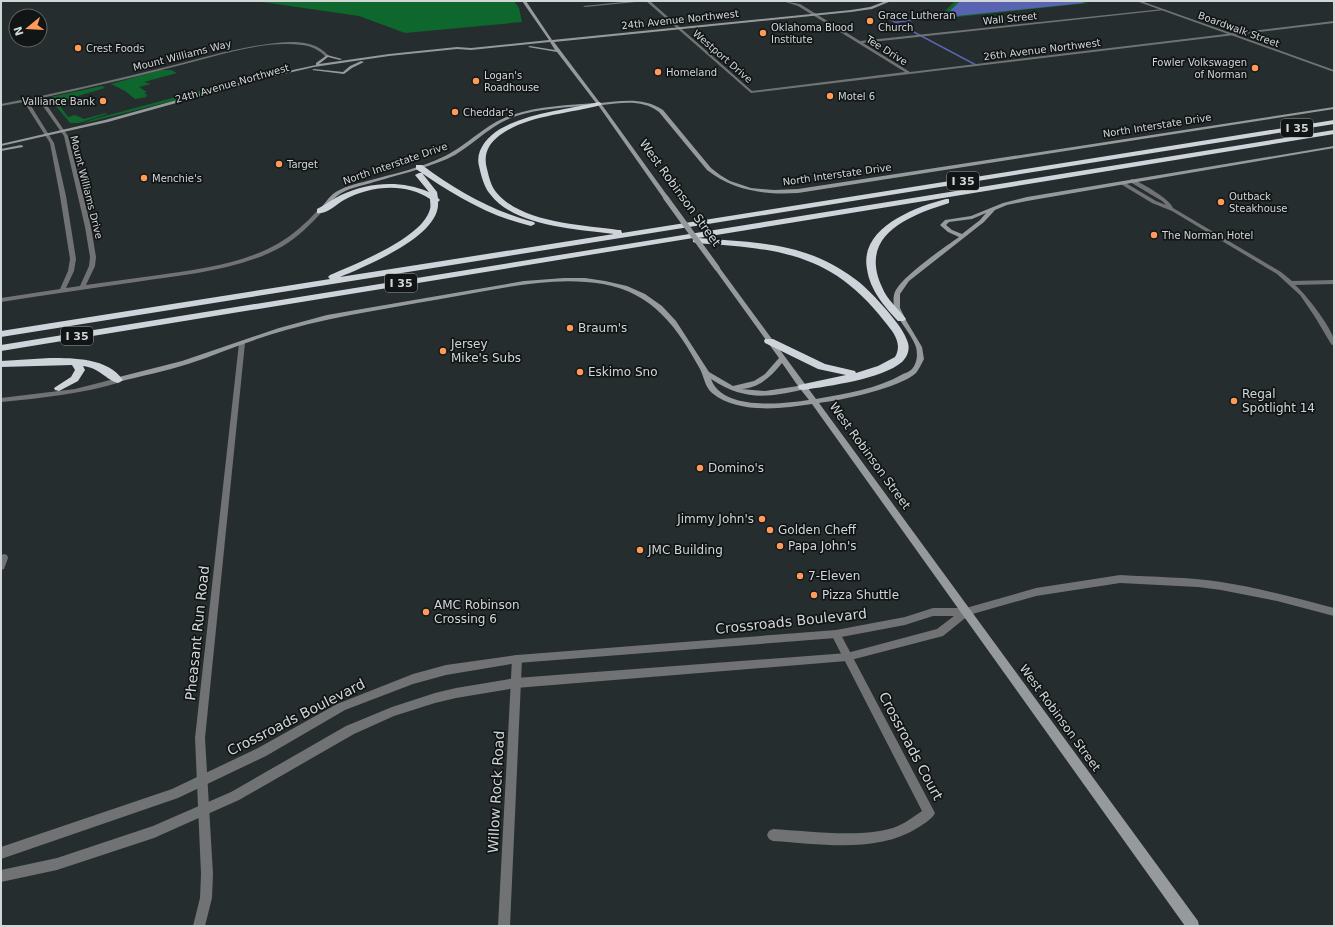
<svg xmlns="http://www.w3.org/2000/svg" width="1335" height="927" font-family="'DejaVu Sans',sans-serif">
  <style>
    .green { fill: #0e672c }
    .water { fill: #5a63b2 }
    .lines { fill: none; stroke-linecap: round; stroke-linejoin: round }
    .stream { stroke: #5a63b2; stroke-width: 1.5 }
    .minor { fill: #707274; fill-rule: evenodd }
    .tertiary { fill: #707274; fill-rule: evenodd }
    .secondary { fill: #969a9d; fill-rule: evenodd }
    .motorway { fill: #ced4da; fill-rule: evenodd }
    .secondary-bridge { stroke: #969a9d; stroke-width: 5.5 }
    .poi-dot { fill: #fe9b59; stroke: #121515; stroke-width: 1.5 }
    .labels { text-anchor: middle; stroke-width: 3.5; stroke-linejoin: round; paint-order: stroke }
    .far-poi-label { font-size: 10px; fill: #d1d6d7; stroke: #121515; text-anchor: start }
    .far-street-label { font-size: 10px; fill: #d1d6d7; stroke: #121515 }
    .shield { fill: #121515; stroke: #989c9d; stroke-width: 1 }
    .shield-label { font-size: 11px; font-weight: bold; fill: #d1d6d7 }
    .street-label { font-size: 12px; fill: #d1d6d7; stroke: #121515 }
    .poi-label { font-size: 12px; fill: #d1d6d7; stroke: #121515; text-anchor: start }
    .near-street-label { font-size: 14px; fill: #d1d6d7; stroke: #121515 }
  </style>
  <rect width="100%" height="100%" fill="#262d2f"/>
  <path class="green" d="M 255,1 L 514,1 L 519,8 L 522,22 L 405,33 L 359,16 Z
    M 955,1 L 1082,1 L 1088,3 L 948,18 L 941,15 Z
    M 161,70 L 171,70 L 177,73 L 144,82 L 151,84 L 139,87 L 147,92 L 144,93 L 148,95 L 145,96 L 147,97 L 135,99 L 125,91 L 111,84 Z
    M 102,86 L 105,88 L 54,103 L 50,97 Z
    M 206,89 L 207,91 L 204,93 L 81,124 L 94,119 Z
    M 64,103 L 67,103 L 60,106 L 68,117 L 75,115 L 84,119 L 106,113 L 107,114 L 79,123 L 70,123 L 55,105 Z"/>
  <path class="water" d="M 960,1 L 1079,1 L 1084,3 L 956,16 L 947,14 Z"/>
  <g class="lines">
    <path class="stream" d="M 878,13 L 976,65
      M 897,22 L 945,17"/>
    <path class="minor" d="M 633,1 L 646,1 L 585,7 L 583,6 Z
      M 646,1 L 650,1 L 752,91 L 905,72 L 798,6 L 783,1 L 800,4 L 860,41 L 1163,9 L 1165,10 L 863,43 L 910,72 L 1334,21 L 1334,23 L 751,93 Z
      M 1132,179 C 1142,183 1170,199 1173,208 L 1281,272 L 1292,281 L 1334,280 L 1334,284 L 1295,285 C 1305,293 1332,328 1334,340 C 1334,342 1334,344 1334,346 L 1331,344 L 1315,317 L 1300,295 L 1277,274 L 1172,211 L 1152,203 L 1119,183 L 1124,182 L 1156,201 L 1166,205 L 1162,201 L 1130,182 L 1130,180 Z
      M 242,341 L 245,343 L 205,738 L 213,874 L 212,898 L 205,926 L 193,926 L 200,898 L 201,874 L 195,738 L 239,343 Z
      M 4,554 L 7,555 L 8,558 L 4,569 L 1,570 L 1,555 Z
      M 836,630 L 839,631 L 935,813 C 932,819 925,823 919,827 C 877,854 821,844 773,841 L 769,839 L 767,835 L 769,831 L 773,829 C 807,831 867,839 898,826 C 907,822 914,816 922,811 L 831,634 L 833,631 Z
      M 517,655 L 521,656 L 522,659 L 510,926 L 498,926 L 512,659 L 513,656 Z"/>
    <path class="tertiary" d="M 1136,1 L 1141,1 L 1334,70 L 1334,72 Z
      M 290,42 C 305,42 318,44 329,56 L 326,57 C 319,50 312,46 302,45 C 259,40 214,57 173,67 C 129,79 85,88 42,98 L 68,136 L 91,227 L 96,257 L 95,266 L 86,285 C 110,282 134,278 159,275 C 199,269 243,264 279,243 C 294,234 306,223 318,210 L 322,210 L 322,212 C 310,225 298,237 283,246 C 241,270 184,275 136,282 C 91,288 46,295 1,302 L 1,298 L 60,289 L 68,271 L 70,259 L 60,196 L 50,143 L 24,102 L 1,106 L 1,104 C 57,93 114,80 170,66 C 210,56 249,44 290,42 ZM 38,99 L 64,136 L 85,227 L 90,257 L 89,266 L 80,286 L 66,288 L 74,271 L 76,259 L 66,196 L 54,143 L 28,101 Z
      M 118,378 L 121,378 L 122,380 L 121,382 C 81,394 42,398 1,402 L 1,398 L 75,389 Z
      M 1120,575 C 1153,577 1188,577 1221,582 C 1259,588 1296,598 1334,608 L 1334,616 L 1277,601 L 1221,590 L 1198,587 L 1120,583 L 1036,596 L 969,615 L 943,636 L 847,661 L 516,688 L 456,698 L 435,703 L 394,716 L 354,734 L 239,800 L 154,838 L 57,870 L 1,882 L 1,870 L 57,858 L 153,826 L 231,792 L 346,726 L 392,707 L 435,693 L 456,688 L 516,678 L 847,653 L 937,629 L 954,616 L 933,616 L 905,625 L 836,638 L 517,663 L 446,675 L 413,684 L 345,710 L 266,756 L 178,798 L 1,859 L 1,847 L 172,789 L 258,748 L 337,704 L 413,674 L 446,665 L 517,655 L 836,630 L 905,617 L 933,608 L 966,608 L 1036,588 Z"/>
    <path class="secondary" d="M 522,1 L 526,1 L 552,40 L 851,10 L 870,7 L 886,1 L 891,1 L 872,9 L 851,12 L 554,42 L 600,103 C 622,101 643,97 663,110 L 711,168 L 720,175 L 730,181 L 751,188 L 774,190 L 798,189 L 1334,107 L 1334,109 L 798,193 C 765,195 734,191 707,170 L 659,112 C 642,99 622,103 602,105 L 669,198 L 666,200 L 664,199 L 598,105 C 570,107 540,108 513,117 C 488,126 471,148 447,159 C 423,169 398,175 374,182 C 362,186 347,188 337,196 C 332,200 327,207 323,212 L 319,212 L 319,210 C 324,205 328,198 333,194 C 342,187 356,184 367,181 C 393,174 421,168 445,156 C 469,144 486,123 512,115 C 539,106 568,105 596,103 L 557,52 L 528,47 L 530,46 L 555,50 L 550,42 L 471,50 L 457,49 L 389,56 L 314,67 L 262,79 L 108,122 L 1,146 L 1,144 L 105,120 L 260,77 L 316,65 L 316,63 L 327,55 L 342,59 L 340,60 L 328,57 L 319,64 L 389,54 L 457,47 L 471,48 L 549,40 Z
      M 361,61 L 364,62 L 352,68 L 344,74 L 312,70 L 314,69 L 343,72 L 350,66 Z
      M 21,145 L 23,146 L 23,147 L 1,151 L 1,149 Z
      M 1334,146 L 1334,148 L 1027,201 L 1007,205 L 995,210 L 984,222 L 909,281 L 900,294 L 900,308 L 907,322 L 922,347 L 924,359 C 922,363 919,369 916,373 C 900,388 842,400 819,403 L 1198,921 L 1199,926 L 1185,926 L 812,404 C 780,409 738,414 712,393 C 705,387 704,377 700,369 C 677,327 653,293 603,284 C 556,276 509,287 463,295 C 404,306 344,314 286,330 C 253,339 221,353 188,364 C 166,371 141,376 118,382 L 114,380 L 115,378 L 182,361 L 279,328 L 327,315 L 524,281 L 564,278 L 585,278 L 605,281 L 627,286 L 645,294 L 662,306 L 676,321 L 709,372 L 733,386 L 754,381 L 765,374 L 779,358 L 714,268 L 717,266 L 719,267 L 816,399 C 845,394 877,389 903,374 C 905,373 909,372 911,370 C 917,364 918,355 916,347 C 910,329 890,316 894,295 C 897,279 944,248 959,237 L 948,232 L 941,226 L 940,225 L 945,220 L 971,216 L 1003,203 L 1027,197 ZM 986,213 L 980,220 L 962,234 L 952,230 L 946,225 L 949,222 L 972,219 ZM 782,363 L 798,386 L 765,391 L 741,389 C 759,388 771,377 782,363 ZM 711,379 C 743,400 765,398 801,390 L 809,400 C 783,404 722,411 711,379 Z"/>
    <path class="motorway" d="M 599,102 L 601,103 L 601,105 C 568,114 528,115 500,135 C 488,144 483,155 487,169 C 489,177 491,186 496,192 C 521,223 581,225 618,230 L 621,230 L 622,233 L 1334,120 L 1334,124 L 1,337 L 1,331 L 330,279 L 328,277 L 330,275 C 355,264 423,238 430,209 C 431,206 430,202 430,199 C 405,182 370,186 344,200 C 337,204 326,215 317,213 L 317,209 C 325,205 333,199 341,195 C 370,182 400,180 429,192 L 415,175 L 419,173 L 422,173 L 437,192 L 438,198 L 440,200 L 438,202 C 441,236 366,266 340,277 L 614,234 C 576,229 515,227 490,194 C 484,187 481,175 479,166 C 475,151 487,137 500,129 C 530,112 566,110 599,102 Z
      M 1334,130 L 1334,134 L 698,238 C 736,241 778,242 814,256 C 830,262 846,272 859,282 C 872,293 904,326 908,343 C 910,350 907,357 902,362 C 882,379 829,386 803,390 L 799,389 L 798,387 L 799,385 L 846,375 L 818,369 L 765,343 L 764,341 L 765,339 L 773,339 L 825,364 L 855,371 L 856,373 L 878,366 L 895,357 C 903,343 893,332 885,322 C 831,252 778,249 696,243 L 693,242 L 693,238 L 1,351 L 1,345 Z
      M 416,165 L 422,165 C 457,191 492,211 534,222 L 535,224 L 531,226 C 488,216 452,194 416,169 Z
      M 946,199 L 949,199 L 949,203 C 908,216 858,235 882,287 C 887,300 898,308 906,319 L 904,321 L 898,321 C 884,306 870,290 867,269 C 859,228 915,207 946,199 Z
      M 50,358 C 74,358 108,358 123,380 L 118,383 C 106,380 100,368 83,366 L 85,370 L 78,381 L 59,391 L 55,390 L 54,388 L 71,377 L 75,370 L 72,365 L 1,367 L 1,361 Z"/>
    <path class="secondary-bridge" d="M 666,198 L 717,268"/>
  </g>
  <g class="poi-dot">
    <circle cx="870" cy="21" r="4"/>
    <circle cx="763" cy="33" r="4"/>
    <circle cx="78" cy="48" r="4"/>
    <circle cx="1255" cy="68" r="4"/>
    <circle cx="658" cy="72" r="4"/>
    <circle cx="476" cy="81" r="4"/>
    <circle cx="830" cy="96" r="4"/>
    <circle cx="103" cy="101" r="4"/>
    <circle cx="455" cy="112" r="4"/>
    <circle cx="279" cy="164" r="4"/>
    <circle cx="144" cy="178" r="4"/>
    <circle cx="1221" cy="202" r="4"/>
    <circle cx="1154" cy="235" r="4"/>
    <circle cx="570" cy="328" r="4"/>
    <circle cx="443" cy="351" r="4"/>
    <circle cx="580" cy="372" r="4"/>
    <circle cx="1234" cy="401" r="4"/>
    <circle cx="700" cy="468" r="4"/>
    <circle cx="762" cy="519" r="4"/>
    <circle cx="770" cy="530" r="4"/>
    <circle cx="780" cy="546" r="4"/>
    <circle cx="640" cy="550" r="4"/>
    <circle cx="800" cy="576" r="4"/>
    <circle cx="814" cy="595" r="4"/>
    <circle cx="426" cy="612" r="4"/>
  </g>
  <g class="labels">
    <g class="far-poi-label">
      <text x="878" y="19">Grace Lutheran<tspan x="878" dy="12">Church</tspan></text>
      <text x="771" y="31">Oklahoma Blood<tspan x="771" dy="12">Institute</tspan></text>
      <text x="86" y="52">Crest Foods</text>
      <text x="1247" y="66" text-anchor="end">Fowler Volkswagen<tspan x="1247" dy="12">of Norman</tspan></text>
      <text x="666" y="76">Homeland</text>
      <text x="484" y="79">Logan's<tspan x="484" dy="12">Roadhouse</tspan></text>
      <text x="838" y="100">Motel 6</text>
      <text x="95" y="105" text-anchor="end">Valliance Bank</text>
      <text x="463" y="116">Cheddar's</text>
      <text x="287" y="168">Target</text>
      <text x="152" y="182">Menchie's</text>
      <text x="1229" y="200">Outback<tspan x="1229" dy="12">Steakhouse</tspan></text>
      <text x="1162" y="239">The Norman Hotel</text>
    </g>
    <g class="far-street-label">
      <text transform="translate(1010 18) rotate(-6)" y="4">Wall Street</text>
      <text transform="translate(680 19) rotate(-6)" y="4">24th Avenue Northwest</text>
      <text transform="translate(1239 29) rotate(20)" y="4">Boardwalk Street</text>
      <text transform="translate(1042 49) rotate(-7)" y="4">26th Avenue Northwest</text>
      <text transform="translate(887 50) rotate(32)" y="4">Tee Drive</text>
      <text transform="translate(182 55) rotate(-14)" y="4">Mount Williams Way</text>
      <text transform="translate(723 56) rotate(41)" y="4">Westport Drive</text>
      <text transform="translate(232 83) rotate(-16)" y="4">24th Avenue Northwest</text>
      <text transform="translate(1157 125) rotate(-9)" y="4">North Interstate Drive</text>
      <text transform="translate(395 163) rotate(-19)" y="4">North Interstate Drive</text>
      <text transform="translate(837 174) rotate(-8)" y="4">North Interstate Drive</text>
      <text transform="translate(87 187) rotate(76)" y="4">Mount Williams Drive</text>
    </g>
    <g class="shield">
      <rect x="1281" y="119" width="32" height="18" rx="3"/>
      <rect x="947" y="172" width="32" height="18" rx="3"/>
      <rect x="385" y="274" width="32" height="18" rx="3"/>
      <rect x="61" y="327" width="32" height="18" rx="3"/>
    </g>
    <g class="shield-label">
      <text x="1297" y="132">I 35</text>
      <text x="963" y="185">I 35</text>
      <text x="401" y="287">I 35</text>
      <text x="77" y="340">I 35</text>
    </g>
    <g class="street-label">
      <text transform="translate(680 193) rotate(54)" y="4">West Robinson Street</text>
      <text transform="translate(870 456) rotate(54)" y="4">West Robinson Street</text>
      <text transform="translate(1060 718) rotate(54)" y="4">West Robinson Street</text>
    </g>
    <g class="poi-label">
      <text x="578" y="332">Braum's</text>
      <text x="451" y="348">Jersey<tspan x="451" dy="14">Mike's Subs</tspan></text>
      <text x="588" y="376">Eskimo Sno</text>
      <text x="1242" y="398">Regal<tspan x="1242" dy="14">Spotlight 14</tspan></text>
      <text x="708" y="472">Domino's</text>
      <text x="754" y="523" text-anchor="end">Jimmy John's</text>
      <text x="778" y="534">Golden Cheff</text>
      <text x="788" y="550">Papa John's</text>
      <text x="648" y="554">JMC Building</text>
      <text x="808" y="580">7-Eleven</text>
      <text x="822" y="599">Pizza Shuttle</text>
      <text x="434" y="609">AMC Robinson<tspan x="434" dy="14">Crossing 6</tspan></text>
    </g>
    <g class="near-street-label">
      <text transform="translate(791 621) rotate(-6)" y="5">Crossroads Boulevard</text>
      <text transform="translate(197 633) rotate(-84)" y="5">Pheasant Run Road</text>
      <text transform="translate(296 717) rotate(-27)" y="5">Crossroads Boulevard</text>
      <text transform="translate(911 746) rotate(62)" y="5">Crossroads Court</text>
      <text transform="translate(496 792) rotate(-87)" y="5">Willow Rock Road</text>
    </g>
  </g>
  <rect width="1335" height="927" fill="none" stroke="#d1d6d7" stroke-width="4"/>
  <g transform="translate(28 28) rotate(252)"><circle r="19" fill="#121515" stroke="#5e6263"/>
  <path d="M0-3L7 15L0 10L-7 15Z" fill="#fe9b59"/>
  <text y="-6" font-size="11" font-weight="bold" text-anchor="middle" fill="#d1d6d7">N</text>
  </g>
</svg>
